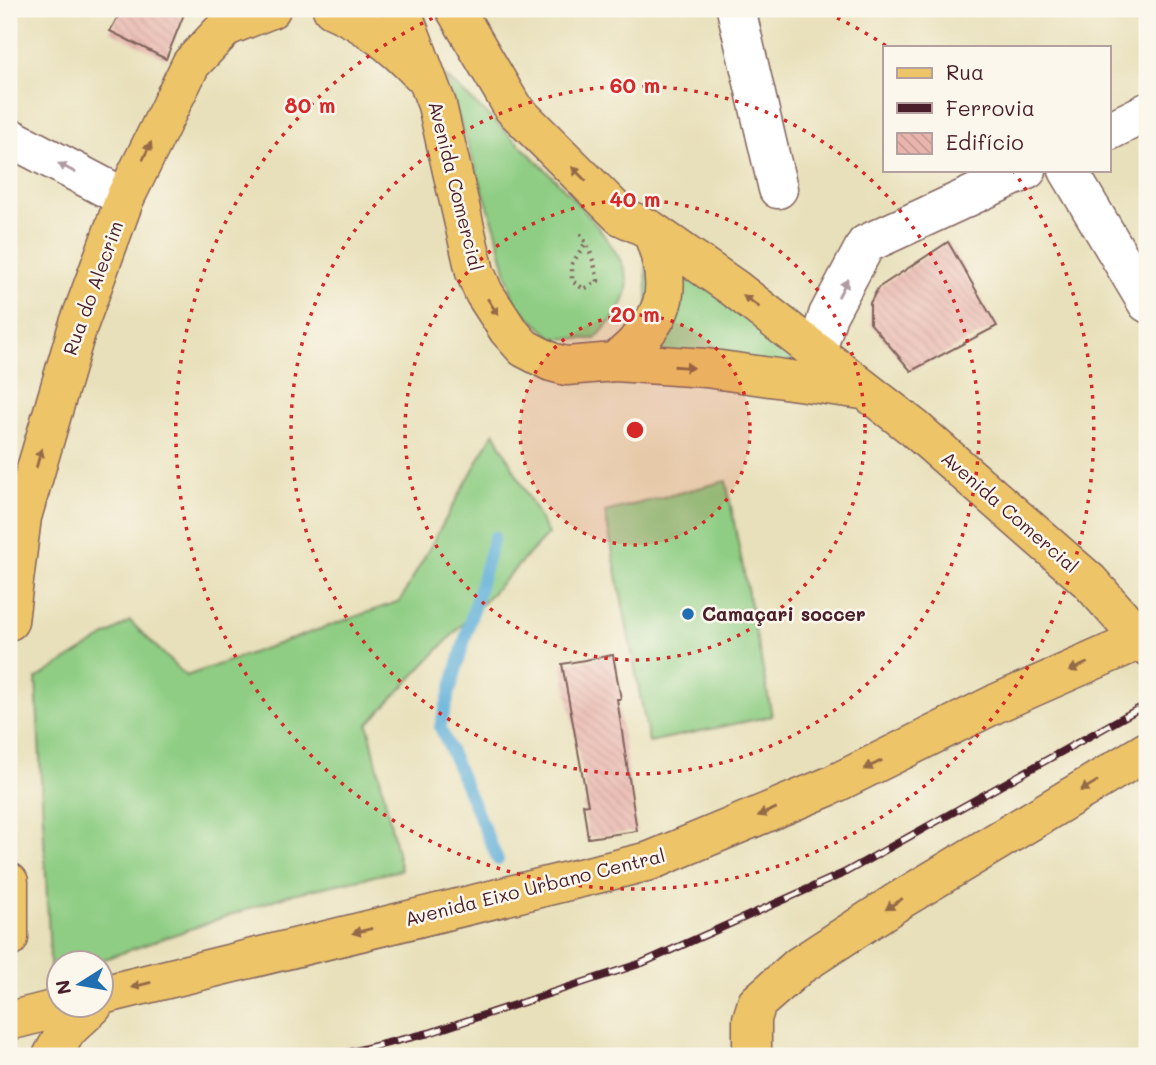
<svg xmlns="http://www.w3.org/2000/svg" width="1156" height="1065" font-family="Mali,sans-serif">
  <style>
    .grass { fill: #8ecd83; stroke: #6c7657; stroke-width: 2 }
    .lines { fill: none; stroke-linecap: round; stroke-linejoin: round }
    .stream { stroke: #5daed8; stroke-width: 12 }
    .building { fill: url(#building-back-hatch) }
    .minor-casing { stroke: #81635d; stroke-width: 41 }
    .major-casing { stroke: #81635d; stroke-width: 41 }
    .path { stroke: #81635d; stroke-width: 4.5; stroke-dasharray: 2 5; stroke-linecap: butt }
    .minor { stroke: #fff; stroke-width: 38 }
    .major { stroke: #eec469; stroke-width: 38 }
    .rail-casing { stroke: #4a1f2b; stroke-width: 8 }
    .rail { stroke: #fbf7ec; stroke-width: 5; stroke-dasharray: 16; stroke-linecap: butt }
    .oneway { fill: #946947 }
    .oneway2 { fill: #ae9aa0 }
    .ring { fill: none; stroke: #d62828; stroke-width: 3.5; stroke-dasharray: 3.5 7 }
    .poi-dot { fill: #1f6fb2; stroke: #fbf7ec; stroke-width: 2.5 }
    .labels { text-anchor: middle; stroke-width: 5; stroke-linejoin: round; paint-order: stroke }
    .street-label { font-size: 19px; fill: #4a1f2b; stroke: #fbf7ec }
    .poi-label { font-size: 19px; font-weight: bold; fill: #4a1f2b; stroke: #fbf7ec; text-anchor: start }
    .centre { fill: #d62828; stroke: #fbf7ec; stroke-width: 3.5 }
    .ring-label { font-size: 21px; text-anchor: middle; font-weight: bold; fill: #d62828; stroke: #fbf7ec; stroke-width: 5; stroke-linejoin: round; paint-order: stroke }
  </style>
  <defs>
    <pattern id="building-back-hatch" width="6" height="6" patternUnits="userSpaceOnUse" patternTransform="scale(1.75)"><rect width="6" height="6" fill="#e8b4ab"/><path d="M-1 5l2 2M0 0l6 6M5-1l2 2" fill="none" stroke="#c89a93"/></pattern>
  </defs>
  <rect width="100%" height="100%" fill="#fbf7ec"/>
  <filter id="ink" filterUnits="userSpaceOnUse"><feTurbulence type="fractalNoise" baseFrequency=".0143" numOctaves="2"/><feDisplacementMap in="SourceGraphic" scale="14" xChannelSelector="R" yChannelSelector="G"/><feConvolveMatrix kernelMatrix="1 2 1 2 8 2 1 2 1" color-interpolation-filters="sRGB"/></filter>
  <filter id="wash" filterUnits="userSpaceOnUse"><feTurbulence type="fractalNoise" baseFrequency=".00686" numOctaves="4" result="noise"/><feDisplacementMap in="SourceGraphic" scale="28" xChannelSelector="R" yChannelSelector="G"/><feGaussianBlur stdDeviation="1.57" result="paint"/><feColorMatrix in="noise" values="0 0 0 0 0 0 0 0 0 0 0 0 0 0 0 0 0 1.4 0 .05"/><feComposite in="paint" operator="in"/></filter>
  <g filter="url(#wash)">
    <rect width="100%" height="100%" fill="#e8e0ba"/>
    <path class="grass" d="M 445,76 C 486,114 619,228 627,279 C 631,302 609,323 595,339 L 553,338 L 514,303 L 496,230 Z
      M 645,230 L 850,382 L 615,357 L 648,326 Z
      M 494,432 L 548,534 L 368,724 L 401,870 L 288,895 L 93,963 L 60,964 L 59,975 L 51,978 L 36,679 L 130,621 L 186,676 L 400,601 Z
      M 726,481 L 772,716 L 649,742 L 605,512 Z"/>
    <g class="lines">
      <path class="stream" d="M 494,537 L 440,727 L 498,860"/>
    </g>
    <g id="blocks">
      <path class="building" d="M 122,9 L 186,9 L 166,59 L 110,31 Z
        M 948,242 L 997,326 L 911,371 L 870,323 L 870,303 L 878,288 Z
        M 613,655 L 621,699 L 617,699 L 637,831 L 588,838 L 583,804 L 588,805 L 562,664 Z"/>
    </g>
  </g>
  <g filter="url(#ink)">
    <use href="#blocks" fill-opacity="0" stroke="#81635d" stroke-width="2"/>
    <g class="lines">
      <g class="minor-casing">
        <path id="minor" d="M 736,9 L 778,189
          M 1109,131 L 1147,112
          M 9,137 L 125,198
          M 1068,170 L 1147,303
          M 817,351 L 828,315 L 866,244 L 1027,170"/>
      </g>
      <g class="major-casing">
        <path id="major" d="M 332,9 C 367,24 393,45 420,73
          M 401,9 L 437,105 L 475,272 L 484,293 L 508,330 L 524,348 L 551,362 L 566,366 L 615,362 L 706,368 L 862,390
          M 455,9 L 513,108 L 621,216 L 651,230 L 734,288 L 914,428 L 1089,581 L 1147,646
          M 615,362 C 666,320 677,292 651,230
          M 9,621 L 22,517 L 77,329 L 125,198 L 191,64 L 226,27 L 271,9
          M 9,882 L 9,938
          M 102,995 L 650,861 L 830,786 L 997,703 L 1140,640
          M 9,1021 L 68,1006
          M 52,1056 L 67,1030 L 93,1006
          M 752,1056 L 752,1019 L 757,1003 L 799,966 L 900,900 L 1147,751"/>
      </g>
      <path class="path" d="M 580,234 C 591,248 594,263 598,281 L 584,289 L 572,281 L 572,264 L 586,242"/>
      <use href="#minor" class="minor"/>
      <use href="#major" class="major"/>
      <g class="rail-casing">
        <path id="rail" d="M 334,1056 L 429,1033 L 642,963 L 844,873 L 1147,704"/>
      </g>
      <use href="#rail" class="rail"/>
    </g>
    <defs><path id="oneway-solid" d="M-6-.8H1V-3.2L6.5 0L1 3.2V.8H-6Z" transform="scale(1.75)"/></defs>
    <g class="oneway">
      <use href="#oneway-solid" transform="translate(147 151) rotate(-65)"/>
      <use href="#oneway-solid" transform="translate(579 174) rotate(-135)"/>
      <use href="#oneway-solid" transform="translate(751 301) rotate(-143)"/>
      <use href="#oneway-solid" transform="translate(493 307) rotate(57)"/>
      <use href="#oneway-solid" transform="translate(684 367) rotate(4)"/>
      <use href="#oneway-solid" transform="translate(39 458) rotate(-74)"/>
      <use href="#oneway-solid" transform="translate(1078 667) rotate(156)"/>
      <use href="#oneway-solid" transform="translate(873 765) rotate(153)"/>
      <use href="#oneway-solid" transform="translate(1089 786) rotate(149)"/>
      <use href="#oneway-solid" transform="translate(767 812) rotate(157)"/>
      <use href="#oneway-solid" transform="translate(894 904) rotate(147)"/>
      <use href="#oneway-solid" transform="translate(362 931) rotate(166)"/>
      <use href="#oneway-solid" transform="translate(141 985) rotate(166)"/>
    </g>
    <g class="oneway2">
      <use href="#oneway-solid" transform="translate(67 168) rotate(-152)"/>
      <use href="#oneway-solid" transform="translate(843 288) rotate(-62)"/>
    </g>
  </g>
  <circle cx="635" cy="430" r="115" fill="#d62828" fill-opacity=".12"/>
  <g class="ring">
    <circle cx="635" cy="430" r="115"/>
    <circle cx="635" cy="430" r="230"/>
    <circle cx="635" cy="430" r="344"/>
    <path d="M818 9A459 459 0 0 1 888 47M1013 170A459 459 0 1 1 452 9"/>
  </g>
  <circle class="poi-dot" cx="688" cy="614" r="7"/>
  <g class="labels">
    <g class="street-label">
      <text transform="translate(456 186) rotate(76)" y="7">Avenida Comercial</text>
      <text transform="translate(93 288) rotate(-70)" y="7">Rua do Alecrim</text>
      <text transform="translate(1010 512) rotate(41)" y="7">Avenida Comercial</text>
      <text transform="translate(535 887) rotate(-14)" y="7">Avenida Eixo Urbano Central</text>
    </g>
    <g class="poi-label">
      <text x="702" y="621">Camaçari soccer</text>
    </g>
  </g>
  <circle cx="635" cy="430" r="10" class="centre"/>
  <g class="ring-label">
    <text x="635" y="93">60 m</text>
    <text x="310" y="113">80 m</text>
    <text x="635" y="207">40 m</text>
    <text x="635" y="322">20 m</text>
  </g>
  <rect width="1156" height="1065" fill="none" stroke="#fbf7ec" stroke-width="35"/>
  <rect x="883" y="46" width="228" height="126" fill="#fbf7ec" stroke="#b4a19f" stroke-width="2"/>
  <rect x="897" y="68" width="35" height="10" fill="#eec469" stroke="#b4a19f" stroke-width="2"/>
  <text x="946" y="80" font-size="21" fill="#4a1f2b">Rua</text>
  <rect x="897" y="103" width="35" height="10" fill="#4a1f2b" stroke="#b4a19f" stroke-width="2"/>
  <text x="946" y="116" font-size="21" fill="#4a1f2b">Ferrovia</text>
  <rect x="897" y="133" width="35" height="21" fill="url(#building-back-hatch)" stroke="#b4a19f" stroke-width="2"/>
  <text x="946" y="150" font-size="21" fill="#4a1f2b">Edifício</text>
  <g transform="translate(80 984) rotate(259)"><circle r="33" fill="#fbf7ec" stroke="#b4a19f" stroke-width="2"/>
  <path d="M0-5L12 26L0 18L-12 26Z" fill="#1f6fb2"/>
  <text y="-10" font-size="19" font-weight="bold" text-anchor="middle" fill="#4a1f2b">N</text>
  </g>
</svg>
